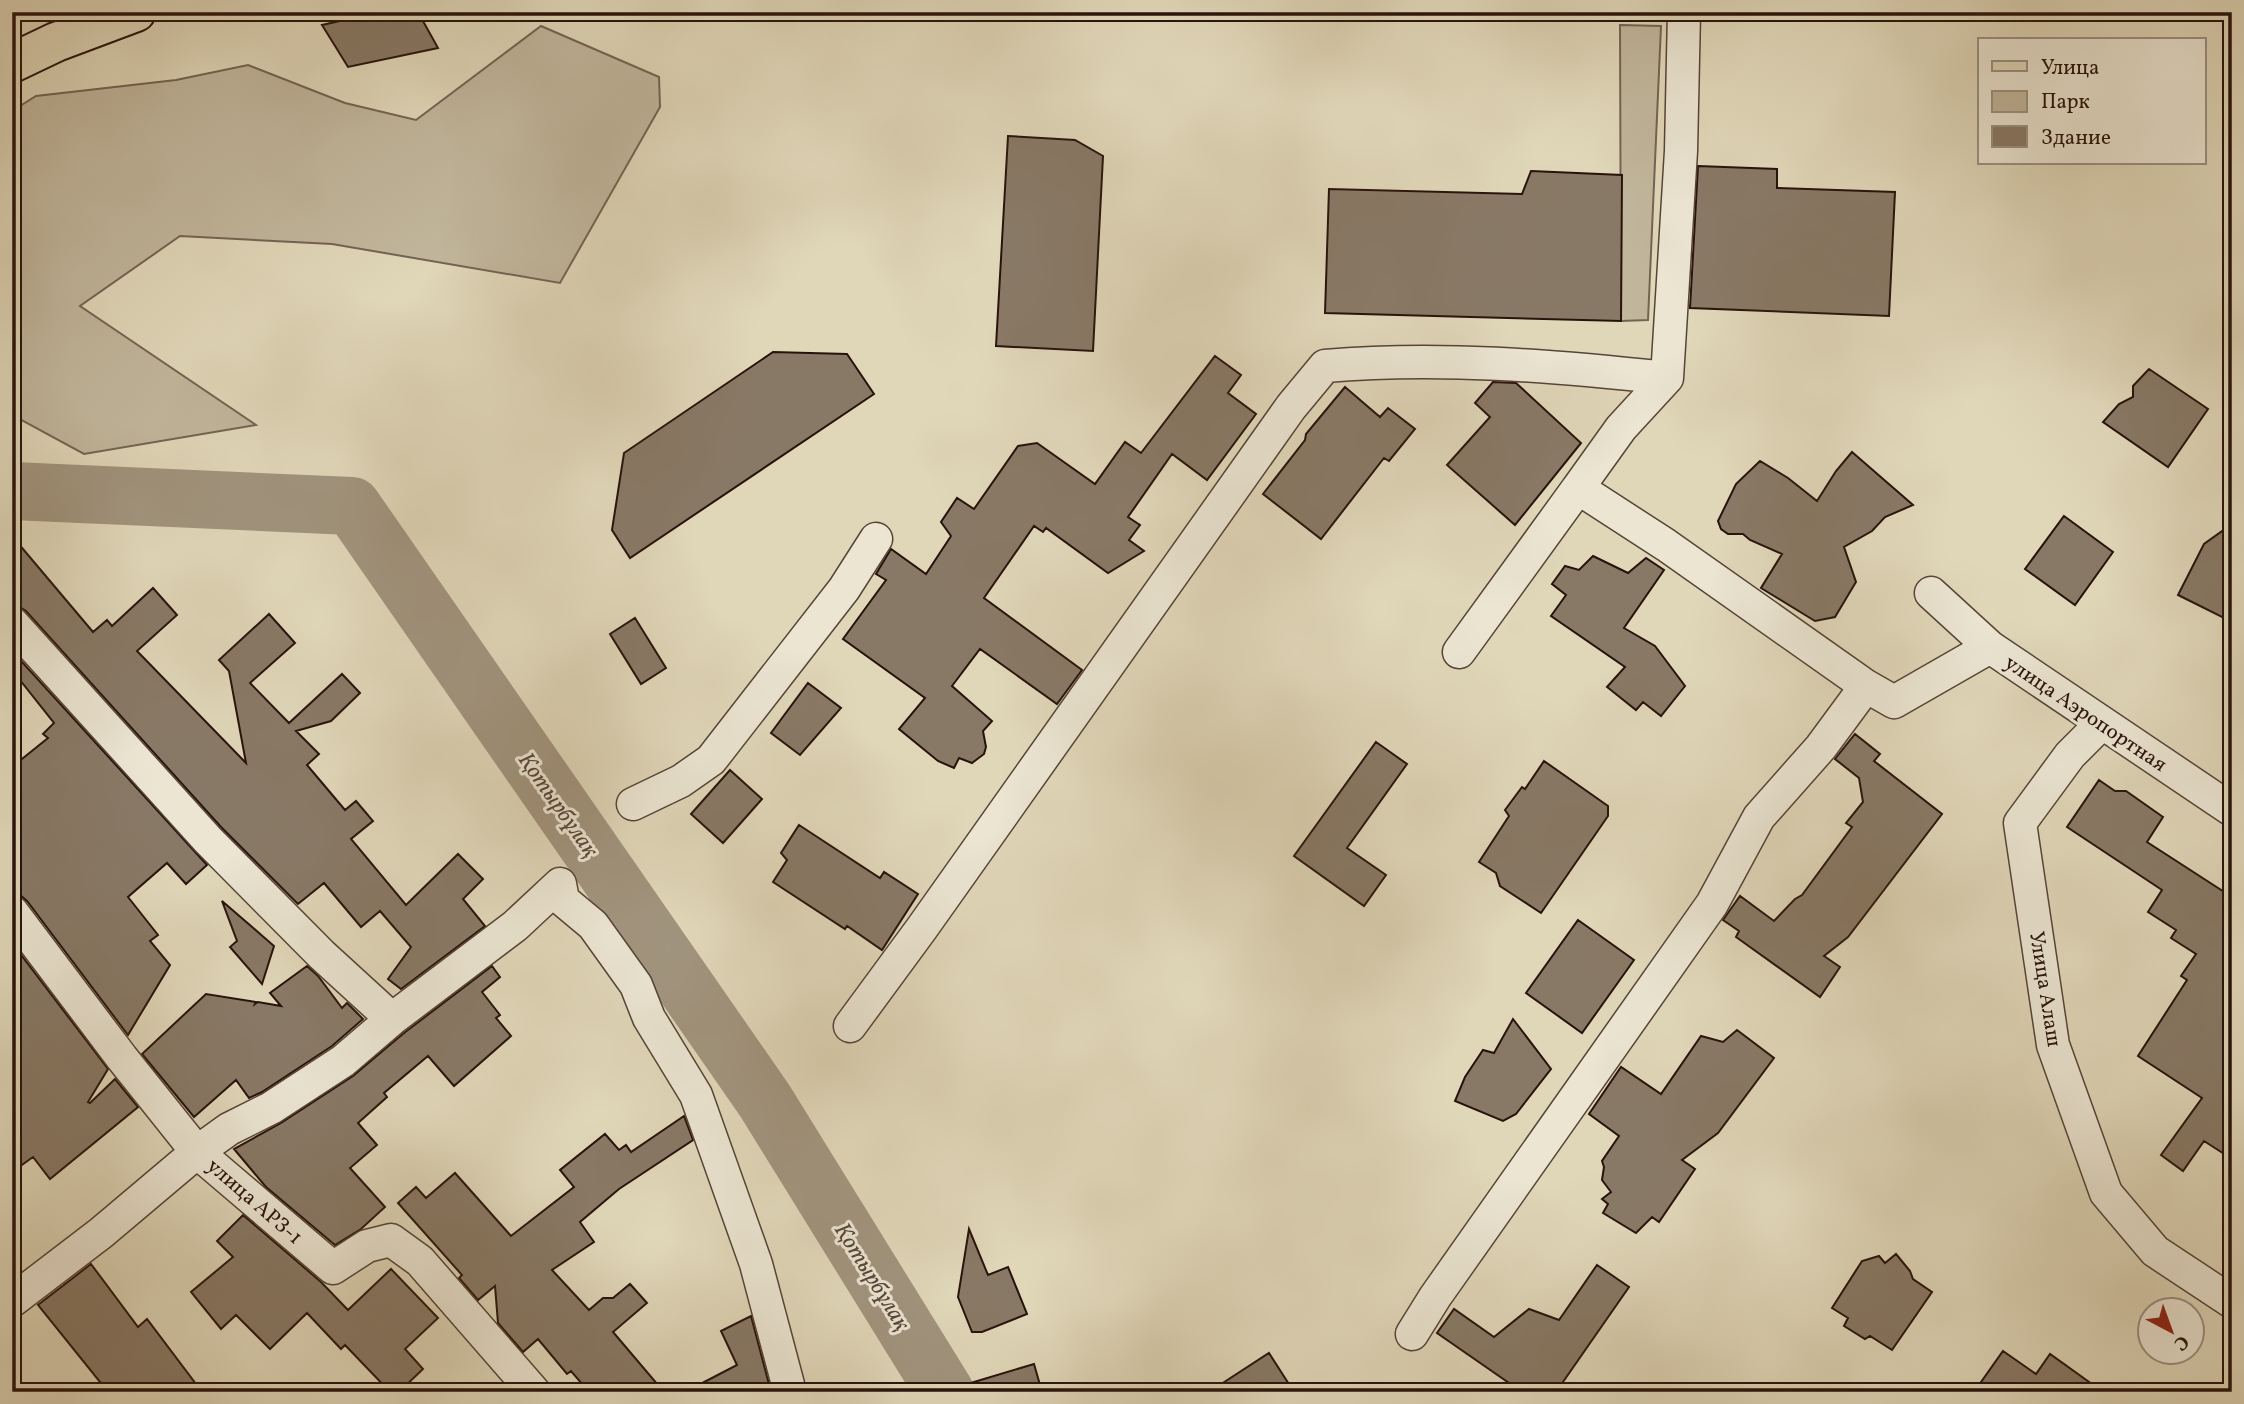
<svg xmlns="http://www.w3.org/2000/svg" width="2244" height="1404" font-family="Vollkorn,serif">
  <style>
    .green { fill: #c1b69c; stroke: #746454; stroke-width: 2 }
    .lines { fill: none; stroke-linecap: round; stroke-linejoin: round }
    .river { stroke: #a1947e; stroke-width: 58 }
    .building { fill: #887966; stroke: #28130c; stroke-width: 2 }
    .minor-casing { stroke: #564437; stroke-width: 35 }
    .major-casing { stroke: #28130c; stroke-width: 42 }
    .minor { stroke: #ebe5d2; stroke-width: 32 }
    .major { stroke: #e0d7b9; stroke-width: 38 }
    .labels { text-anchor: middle; stroke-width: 6; stroke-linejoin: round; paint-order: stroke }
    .street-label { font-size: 21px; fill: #28130c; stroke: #ebe5d2 }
    .water-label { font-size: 23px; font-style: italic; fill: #58473a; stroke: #ebe5d2 }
  </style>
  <rect width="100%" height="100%" fill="#e0d7b9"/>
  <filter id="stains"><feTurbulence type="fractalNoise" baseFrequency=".00286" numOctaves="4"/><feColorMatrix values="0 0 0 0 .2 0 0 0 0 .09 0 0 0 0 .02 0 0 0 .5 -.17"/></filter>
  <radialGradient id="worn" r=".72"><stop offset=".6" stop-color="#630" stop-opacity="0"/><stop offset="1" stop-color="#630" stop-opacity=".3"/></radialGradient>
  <path class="green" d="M 1620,25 L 1661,26 L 1648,320 L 1621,321 Z
    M 541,26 L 659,77 L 660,107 L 560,283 L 332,244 L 180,236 L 80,306 L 256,425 L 84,454 L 12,415 L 12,111 L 36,96 L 176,80 L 248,65 L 345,103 L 416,120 Z"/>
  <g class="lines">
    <path class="river" d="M 12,491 L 352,506 L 765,1101 L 945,1392"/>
  </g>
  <path class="building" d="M 380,12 L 418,12 L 438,48 L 348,67 L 322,25 Z
    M 1008,136 L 1075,140 L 1103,156 L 1093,351 L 996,346 Z
    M 1698,166 L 1777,169 L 1777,188 L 1895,192 L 1889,316 L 1690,308 Z
    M 1531,171 L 1622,175 L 1621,321 L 1325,313 L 1329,189 L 1522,194 Z
    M 773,352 L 847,354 L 874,394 L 630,558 L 612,530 L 624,453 Z
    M 1215,356 L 1241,375 L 1228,393 L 1256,414 L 1207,480 L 1172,454 L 1128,517 L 1140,525 L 1129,540 L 1144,551 L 1108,573 L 1046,528 L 1043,532 L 1034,526 L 984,598 L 1082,670 L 1057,704 L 980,649 L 952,686 L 992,721 L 983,731 L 986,747 L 984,754 L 972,763 L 959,758 L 954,768 L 938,761 L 899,729 L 925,698 L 843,639 L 886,580 L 876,574 L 891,549 L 926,574 L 951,536 L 941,522 L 957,498 L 974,509 L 1018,446 L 1037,443 L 1095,484 L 1125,442 L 1141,453 Z
    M 2149,369 L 2208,409 L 2168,467 L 2103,422 L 2119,404 L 2133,397 L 2133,386 Z
    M 1493,382 L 1516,383 L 1581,443 L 1515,525 L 1447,465 L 1490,417 L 1475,403 Z
    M 1345,387 L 1380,417 L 1388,408 L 1415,429 L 1389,461 L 1384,458 L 1321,539 L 1263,494 L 1305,440 L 1306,434 Z
    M 1852,452 L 1913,505 L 1885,517 L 1872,531 L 1844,547 L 1856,582 L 1835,617 L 1815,621 L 1761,588 L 1782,554 L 1750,540 L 1743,534 L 1728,534 L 1721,529 L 1718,521 L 1736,484 L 1760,461 L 1788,478 L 1817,501 L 1836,471 Z
    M 2064,516 L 2113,552 L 2075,605 L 2025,569 Z
    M 2232,524 L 2232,622 L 2178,595 L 2204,544 Z
    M 12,536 L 93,632 L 107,620 L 112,626 L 153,588 L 177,615 L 137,651 L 246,763 L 229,671 L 219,660 L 269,614 L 295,643 L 250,683 L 289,723 L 342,674 L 360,693 L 331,721 L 296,731 L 319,754 L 307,765 L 345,810 L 356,801 L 373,821 L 351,839 L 406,905 L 458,854 L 483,879 L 463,899 L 485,926 L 401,989 L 388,979 L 411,947 L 380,911 L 361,927 L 324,883 L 298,904 L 221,827 L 26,611 L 18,606 L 12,605 Z
    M 1593,556 L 1628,573 L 1646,558 L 1664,570 L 1624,628 L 1655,646 L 1685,686 L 1661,716 L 1643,702 L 1636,710 L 1607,687 L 1625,667 L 1551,616 L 1566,595 L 1552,584 L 1565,566 L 1579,570 Z
    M 635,618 L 666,668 L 641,684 L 610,634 Z
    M 12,651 L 207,865 L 186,884 L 167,863 L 128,897 L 158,935 L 150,941 L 170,965 L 128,1035 L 27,901 L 20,895 L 12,894 L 12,767 L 48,738 L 43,734 L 54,723 L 12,670 Z
    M 808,683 L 841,708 L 800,755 L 771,733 Z
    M 1855,734 L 1880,754 L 1874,761 L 1942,814 L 1848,937 L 1824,956 L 1840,967 L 1820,997 L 1736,937 L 1739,931 L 1723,920 L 1740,896 L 1774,921 L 1795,899 L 1802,895 L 1852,827 L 1846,823 L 1863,802 L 1859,778 L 1835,759 Z
    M 1376,742 L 1407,764 L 1347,848 L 1386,875 L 1364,906 L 1294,856 Z
    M 1544,761 L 1608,806 L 1608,816 L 1541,913 L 1500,886 L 1496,873 L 1479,862 L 1509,816 L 1505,810 L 1522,787 L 1525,789 Z
    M 730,770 L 762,799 L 723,843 L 691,814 Z
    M 2099,780 L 2115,791 L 2126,791 L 2163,817 L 2147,842 L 2232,897 L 2232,1159 L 2204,1141 L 2183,1171 L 2161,1155 L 2202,1098 L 2138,1056 L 2187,980 L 2181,976 L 2196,954 L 2171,938 L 2176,930 L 2148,912 L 2162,890 L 2067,827 Z
    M 799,825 L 880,878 L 884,872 L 918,894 L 882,950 L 847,926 L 845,929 L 773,882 L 787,860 L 781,853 Z
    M 222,901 L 274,946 L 262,984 L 230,947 L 237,941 Z
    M 1578,920 L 1634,960 L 1582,1033 L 1526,993 Z
    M 12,943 L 108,1069 L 88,1102 L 90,1103 L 115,1079 L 138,1107 L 50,1179 L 33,1157 L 12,1172 Z
    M 307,966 L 318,976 L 342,1008 L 347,1003 L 363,1019 L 332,1046 L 262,1092 L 249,1098 L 236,1080 L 194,1117 L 142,1054 L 206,994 L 256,1002 L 255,1004 L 258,1002 L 281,1006 L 270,993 Z
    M 492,966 L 500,977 L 482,992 L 500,1015 L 496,1018 L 511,1036 L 454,1086 L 428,1056 L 384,1093 L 387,1097 L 358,1123 L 377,1145 L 350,1168 L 385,1207 L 361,1229 L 335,1245 L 266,1187 L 234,1149 L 281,1123 L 353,1076 L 404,1033 Z
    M 1513,1019 L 1551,1069 L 1516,1114 L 1503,1121 L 1455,1101 L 1465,1077 L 1483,1050 L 1494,1053 Z
    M 1737,1030 L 1774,1058 L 1718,1133 L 1682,1160 L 1695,1169 L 1659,1222 L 1652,1217 L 1636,1233 L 1603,1213 L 1608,1204 L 1602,1199 L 1611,1192 L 1602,1180 L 1604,1167 L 1602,1161 L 1619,1136 L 1589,1114 L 1621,1067 L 1661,1094 L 1701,1036 L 1723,1042 Z
    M 684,1116 L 693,1140 L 619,1189 L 580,1222 L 594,1242 L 552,1270 L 589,1310 L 603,1298 L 613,1298 L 630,1284 L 647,1303 L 613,1332 L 664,1392 L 589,1392 L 571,1371 L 567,1374 L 538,1339 L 523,1352 L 498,1323 L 495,1286 L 478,1300 L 459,1278 L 462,1275 L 398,1203 L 416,1187 L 426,1198 L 455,1173 L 511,1236 L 574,1187 L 560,1170 L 605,1134 L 619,1150 L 626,1145 L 631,1152 Z
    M 243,1215 L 321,1282 L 348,1310 L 391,1269 L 438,1318 L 405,1349 L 423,1369 L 399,1392 L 390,1392 L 345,1345 L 341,1349 L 307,1313 L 270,1349 L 236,1315 L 221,1329 L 191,1292 L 233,1257 L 217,1241 Z
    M 969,1229 L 988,1275 L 1008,1267 L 1027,1314 L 982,1332 L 972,1332 L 958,1297 Z
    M 1896,1254 L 1910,1271 L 1913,1279 L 1932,1292 L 1892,1350 L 1870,1336 L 1865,1339 L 1844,1326 L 1848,1318 L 1832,1308 L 1862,1261 L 1879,1256 L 1885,1263 Z
    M 91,1264 L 138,1327 L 147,1319 L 202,1392 L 108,1392 L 38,1305 Z
    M 1597,1265 L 1629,1287 L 1556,1392 L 1522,1392 L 1437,1333 L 1454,1309 L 1494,1337 L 1529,1309 L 1559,1320 Z
    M 751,1316 L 771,1392 L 685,1392 L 737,1365 L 721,1331 Z
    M 2003,1351 L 2036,1374 L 2050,1354 L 2103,1392 L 1974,1392 Z
    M 1269,1353 L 1294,1392 L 1209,1392 Z
    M 1034,1364 L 1042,1392 L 965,1392 L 964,1385 Z"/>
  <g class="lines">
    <g class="minor-casing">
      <path id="minor" d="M 1931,593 L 1990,647
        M 12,623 L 208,840 L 322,955 L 392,1019
        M 1459,652 L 1578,488
        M 1866,686 L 1894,702 L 1990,647 L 2232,810
        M 2102,723 L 2070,755 L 2020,823 L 2053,1045 L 2106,1193 L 2155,1251 L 2232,1302
        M 633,804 L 681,781 L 711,760 L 844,589 L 876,539
        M 12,912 L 122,1058 L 197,1152 L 333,1268 L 367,1246 L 391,1240 L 420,1261 L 534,1392
        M 850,1026 L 922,928 L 1291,407 L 1325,366 C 1439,356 1554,366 1667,378
        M 12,1301 L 101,1233 L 197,1152 L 229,1129 L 271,1108 L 343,1061 L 392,1019 L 515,926 L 560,884 L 563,900 L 593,925 L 636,985 L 649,1018 L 696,1095 L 756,1264 L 790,1392
        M 1412,1334 L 1435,1297 L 1712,904 L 1759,817 L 1821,747 L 1866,686 L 1666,545 L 1578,488 L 1621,428 L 1667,378 L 1681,151 L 1684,12"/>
    </g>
    <g class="major-casing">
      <path id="major" d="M 12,63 L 56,42 L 136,12"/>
    </g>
    <use href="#minor" class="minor"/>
    <use href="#major" class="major"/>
  </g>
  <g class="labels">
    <g class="street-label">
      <text transform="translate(2086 713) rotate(34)" y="7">улица Аэропортная</text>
      <text transform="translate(2046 989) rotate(81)" y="7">Улица Алаш</text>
      <text transform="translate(255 1201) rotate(41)" y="7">улица АРЗ-1</text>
    </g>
    <g class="water-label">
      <text transform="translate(559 804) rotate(55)" y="8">Қотырбұлақ</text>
      <text transform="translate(873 1276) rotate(58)" y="8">Қотырбұлақ</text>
    </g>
  </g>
  <rect width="2244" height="1404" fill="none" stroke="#e0d7b9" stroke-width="42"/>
  <rect x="14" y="14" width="2216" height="1376" fill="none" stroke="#28130c" stroke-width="3.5"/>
  <rect x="21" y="21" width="2202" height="1362" fill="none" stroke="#28130c" stroke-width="2"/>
  <rect x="1978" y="38" width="228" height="126" fill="#ebe5d2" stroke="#9d9183" stroke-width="2"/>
  <rect x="1992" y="61" width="35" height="10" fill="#e0d7b9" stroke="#9d9183" stroke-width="2"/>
  <text x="2041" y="74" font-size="21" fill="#28130c">Улица</text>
  <rect x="1992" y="91" width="35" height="21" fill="#c1b69c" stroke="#9d9183" stroke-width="2"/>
  <text x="2041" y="108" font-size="21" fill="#28130c">Парк</text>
  <rect x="1992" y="126" width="35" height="21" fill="#887966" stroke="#9d9183" stroke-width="2"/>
  <text x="2041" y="144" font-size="21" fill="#28130c">Здание</text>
  <g transform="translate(2171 1331) rotate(139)"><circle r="33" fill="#ebe5d2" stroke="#9d9183" stroke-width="2"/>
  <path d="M0-5L12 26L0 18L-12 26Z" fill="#8f2418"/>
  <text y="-10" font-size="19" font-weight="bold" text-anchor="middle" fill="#28130c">С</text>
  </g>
  <rect width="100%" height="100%" filter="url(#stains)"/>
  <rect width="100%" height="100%" fill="url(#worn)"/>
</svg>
